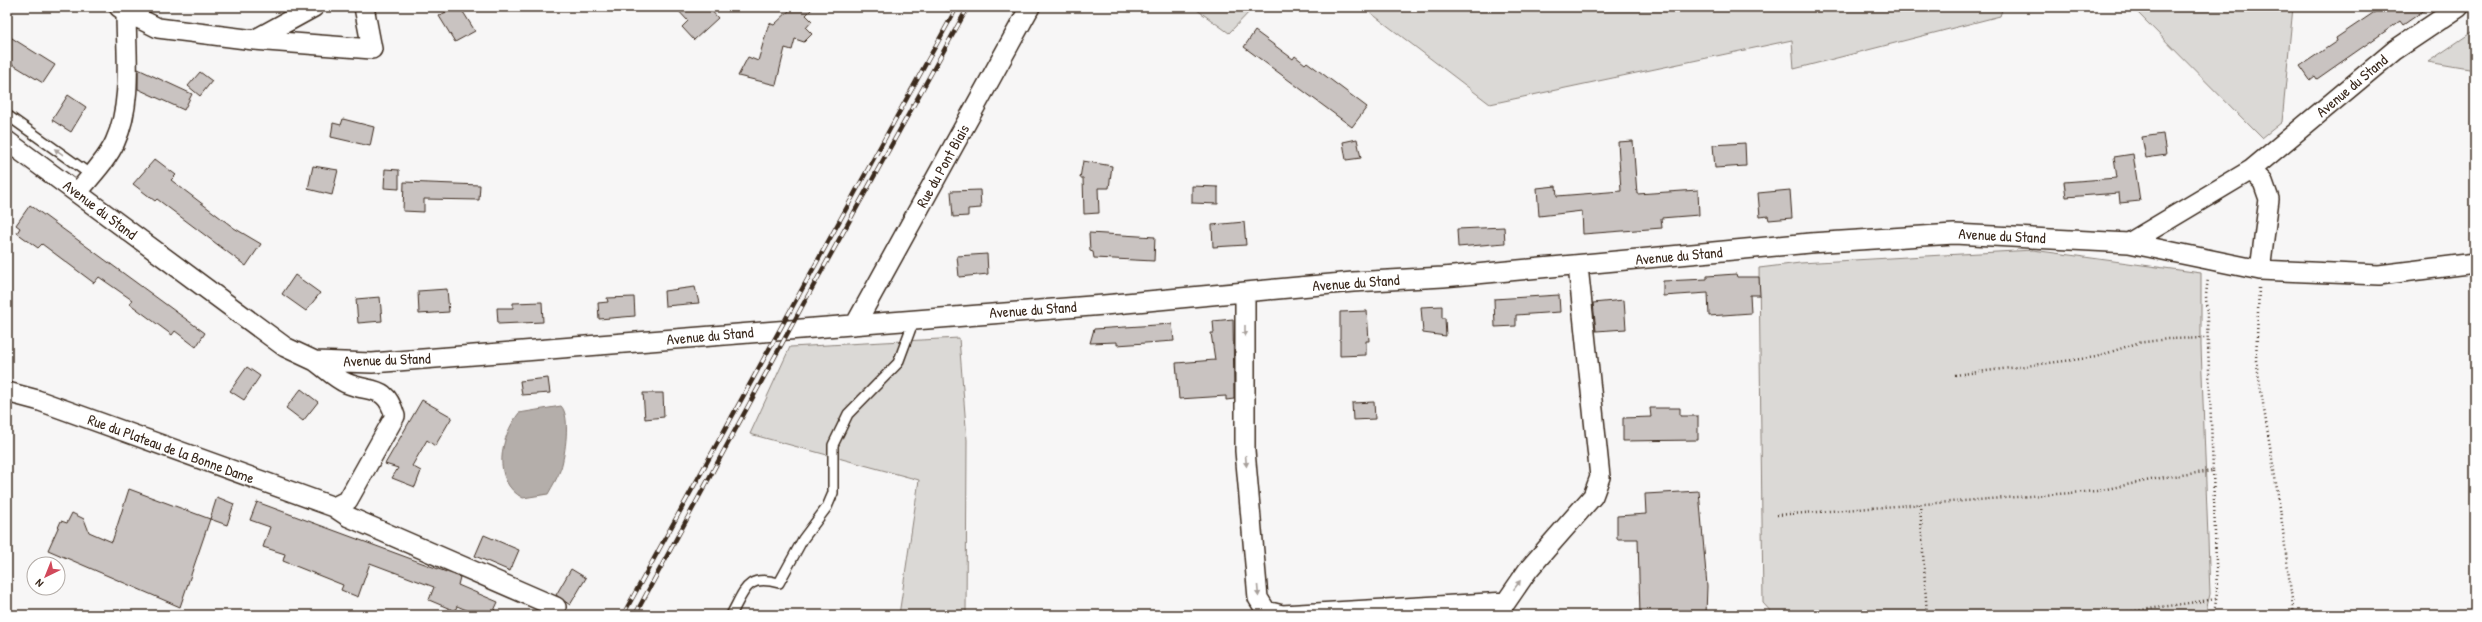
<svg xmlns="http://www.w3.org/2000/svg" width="2482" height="622" font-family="'Patrick Hand',sans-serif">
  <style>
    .green { fill: #dbd9d6; stroke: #8b827a }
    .water { fill: #b4aeaa; stroke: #847972 }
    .building { fill: #c9c3c1; stroke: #3b2a1e }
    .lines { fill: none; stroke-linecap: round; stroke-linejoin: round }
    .service-casing { stroke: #3b2a1e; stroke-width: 12 }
    .minor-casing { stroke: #3b2a1e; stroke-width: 22 }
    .path { stroke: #3b2a1e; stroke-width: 2.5; stroke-dasharray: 1 3; stroke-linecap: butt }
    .service { stroke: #fff; stroke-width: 9 }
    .minor { stroke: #fff; stroke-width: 19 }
    .rail-casing { stroke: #3b2a1e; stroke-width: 4.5 }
    .rail { stroke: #fff; stroke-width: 3; stroke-dasharray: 9; stroke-linecap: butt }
    .oneway { fill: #a79f9a }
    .labels { text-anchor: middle; stroke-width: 3.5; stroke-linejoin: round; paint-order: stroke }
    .street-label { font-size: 15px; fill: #3b2a1e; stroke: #fff }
  </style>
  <rect width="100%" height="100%" fill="#f7f6f6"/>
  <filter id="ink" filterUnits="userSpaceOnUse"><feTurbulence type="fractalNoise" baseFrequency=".025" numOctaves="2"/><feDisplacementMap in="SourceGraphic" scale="8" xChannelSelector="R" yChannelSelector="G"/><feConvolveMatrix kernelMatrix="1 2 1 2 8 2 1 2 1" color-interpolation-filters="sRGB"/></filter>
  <g filter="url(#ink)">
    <path class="green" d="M 1193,7 L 1254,7 L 1229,33 Z
      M 1363,7 L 2003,7 L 2000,16 L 1794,69 L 1792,40 L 1490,104 Z
      M 2132,7 L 2293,7 L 2282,122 L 2262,138 Z
      M 2475,30 L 2475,70 L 2428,62 Z
      M 2033,250 L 2201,273 L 2201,346 L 2210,594 L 2205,615 L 1774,615 L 1763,603 L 1759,268 L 1800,263 Z
      M 959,338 L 967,440 L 966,615 L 899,615 L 919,480 L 750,434 L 790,347 Z"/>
    <path class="water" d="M 561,406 C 571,416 565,455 561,468 C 558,477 553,485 548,494 L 523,498 C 491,481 500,437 519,413 Z"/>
    <path class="building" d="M 454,7 L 460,7 L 475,31 L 455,42 L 439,16 Z
      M 675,7 L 708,7 L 718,18 L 694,40 L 682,27 L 688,21 Z
      M 793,7 L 814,7 L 806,15 L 812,21 L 806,28 L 812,34 L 804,42 L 795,39 L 792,50 L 785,48 L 776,85 L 738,76 L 748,57 L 758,61 L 769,23 L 774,25 Z
      M 2382,7 L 2429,7 L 2403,25 L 2400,21 L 2317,79 L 2315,76 L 2310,80 L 2300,66 L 2337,41 L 2336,38 Z
      M 1255,31 L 1293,59 L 1295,56 L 1305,64 L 1307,62 L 1367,107 L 1352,127 L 1244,47 Z
      M 7,35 L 55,65 L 43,83 L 7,61 Z
      M 138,69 L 192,94 L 184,110 L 138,89 Z
      M 200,72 L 212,81 L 200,96 L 188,86 Z
      M 68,95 L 86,107 L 71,132 L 52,120 Z
      M 343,119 L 374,127 L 370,146 L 331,137 L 333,123 L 341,125 Z
      M 2163,134 L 2166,155 L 2146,158 L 2142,137 Z
      M 1357,139 L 1361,158 L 1346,160 L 1343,142 Z
      M 1633,141 L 1637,194 L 1698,190 L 1699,215 L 1661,218 L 1662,228 L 1583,234 L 1582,211 L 1539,216 L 1537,188 L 1556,186 L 1557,196 L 1621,191 L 1618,142 Z
      M 1745,143 L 1746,166 L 1715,168 L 1713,145 Z
      M 2133,154 L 2140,201 L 2120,203 L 2119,193 L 2066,197 L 2064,182 L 2117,178 L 2114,157 Z
      M 155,159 L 176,175 L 171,180 L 234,228 L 261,244 L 246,266 L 157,199 L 155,201 L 133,184 Z
      M 1083,161 L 1112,166 L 1109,188 L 1098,188 L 1099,213 L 1084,214 L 1083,178 L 1080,178 Z
      M 313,166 L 338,170 L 332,195 L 308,189 Z
      M 385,169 L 399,170 L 399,189 L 384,188 Z
      M 404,182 L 480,185 L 479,200 L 424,199 L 424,212 L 403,211 Z
      M 1192,186 L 1218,187 L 1218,204 L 1192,203 Z
      M 980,190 L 981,208 L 968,209 L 968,216 L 953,217 L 951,191 Z
      M 1790,190 L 1792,218 L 1769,220 L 1768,216 L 1760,217 L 1758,193 Z
      M 30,205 L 205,333 L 196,347 L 175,331 L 172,335 L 130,304 L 132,300 L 99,277 L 94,283 L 42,244 L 38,248 L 17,233 L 20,228 L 16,225 Z
      M 1244,222 L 1246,245 L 1213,247 L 1212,225 Z
      M 1504,227 L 1505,243 L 1458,247 L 1457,229 Z
      M 1089,233 L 1155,237 L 1154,261 L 1094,258 L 1093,252 L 1090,251 Z
      M 987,254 L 988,274 L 959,277 L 957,256 Z
      M 1736,274 L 1737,277 L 1759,277 L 1760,295 L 1750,295 L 1751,313 L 1709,316 L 1708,293 L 1663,296 L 1663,281 L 1707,279 L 1707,276 Z
      M 295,275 L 320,293 L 306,311 L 282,294 Z
      M 695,287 L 699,303 L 665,306 L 664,291 Z
      M 447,289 L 449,312 L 419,314 L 418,291 Z
      M 1559,295 L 1560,312 L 1516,315 L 1516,326 L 1495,327 L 1494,299 Z
      M 380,297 L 382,321 L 358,323 L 356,299 Z
      M 634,297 L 635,316 L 599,319 L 598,303 L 608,302 L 607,298 Z
      M 1624,300 L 1626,329 L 1596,331 L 1593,303 Z
      M 542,302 L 543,322 L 498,324 L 497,308 L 513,308 L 513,303 Z
      M 1442,306 L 1442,318 L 1445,318 L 1446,336 L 1423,333 L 1421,307 Z
      M 1367,311 L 1369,341 L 1366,341 L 1366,355 L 1340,356 L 1340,312 Z
      M 1233,319 L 1234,399 L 1226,400 L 1226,396 L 1179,399 L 1176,363 L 1215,360 L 1211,333 L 1214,333 L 1213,321 Z
      M 1172,324 L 1174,341 L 1117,345 L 1117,342 L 1090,343 L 1094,329 Z
      M 247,367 L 260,376 L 244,400 L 230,391 Z
      M 548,378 L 550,393 L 522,395 L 520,381 Z
      M 301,389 L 318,402 L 303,421 L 286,408 Z
      M 643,393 L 663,393 L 664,417 L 645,419 Z
      M 422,400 L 452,417 L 435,446 L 427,440 L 412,466 L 421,471 L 415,487 L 392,478 L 398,468 L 385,464 Z
      M 1374,402 L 1375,419 L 1353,420 L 1352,403 Z
      M 1650,408 L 1680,408 L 1680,416 L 1698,416 L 1698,440 L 1623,441 L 1623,418 L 1651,417 Z
      M 129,489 L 210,519 L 180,607 L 48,550 L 61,521 L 67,523 L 72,513 L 84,519 L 89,532 L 112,542 Z
      M 1699,491 L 1707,586 L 1706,615 L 1640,615 L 1638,539 L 1617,539 L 1617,516 L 1646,514 L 1645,494 Z
      M 217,497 L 234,504 L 227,525 L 210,519 Z
      M 257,502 L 460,577 L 458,585 L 498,602 L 492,615 L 478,615 L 457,606 L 455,611 L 429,600 L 434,587 L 370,563 L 358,597 L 341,590 L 343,585 L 283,561 L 285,554 L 263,547 L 270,527 L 250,520 Z
      M 484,535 L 519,550 L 510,571 L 475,556 Z
      M 571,569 L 586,578 L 570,605 L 556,595 Z"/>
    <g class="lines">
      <g class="service-casing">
        <path id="service" d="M 7,115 L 91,175
          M 731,615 C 745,590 746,574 779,583 L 803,539 L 827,507 L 833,493 L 833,445 L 848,414 L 898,363 L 914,320"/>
      </g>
      <g class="minor-casing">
        <path id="minor" d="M 126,12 L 158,28 L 254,40 L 372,49 L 364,7
          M 254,40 L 314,7
          M 7,141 L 285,347 L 315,361 L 372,363 L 1104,305 L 1353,282 L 1443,277 L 1810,243 L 1954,234 L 2129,243 L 2260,270 L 2379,275 L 2475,263
          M 2251,170 L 2263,182 L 2269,199 L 2260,270
          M 77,193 C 90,177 107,160 115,142 C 133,103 126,53 126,12 L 119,7
          M 2129,243 L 2251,170 L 2395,50 L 2459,7
          M 1245,292 L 1245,451 L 1258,598 L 1266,611 L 1282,615 L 1506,602 L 1528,570 L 1593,496 L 1600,477 L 1578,266
          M 855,325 L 1030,7
          M 7,392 L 37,400 L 334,507 L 348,500 L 395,416 C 385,383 372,394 346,383 C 335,378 325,368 315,361
          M 334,507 L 349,517 L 556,607"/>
      </g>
      <path class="path" d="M 2259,288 L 2256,360 L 2280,508 L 2294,615
        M 1955,375 L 2096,357 L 2137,343 L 2168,339 L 2207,338
        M 2213,471 L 2217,593 L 2214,615
        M 1920,504 L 1927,615
        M 1777,515 L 2097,491 L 2165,477 L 2213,471 L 2206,295 L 2208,278
        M 2108,615 L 2216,599"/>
      <use href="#service" class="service"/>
      <use href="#minor" class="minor"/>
      <g class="rail-casing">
        <path id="rail" d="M 623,615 L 957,7
          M 635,615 L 805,301 L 968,7"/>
      </g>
      <use href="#rail" class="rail"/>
    </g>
    <defs><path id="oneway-solid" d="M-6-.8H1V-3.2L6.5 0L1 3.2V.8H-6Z"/></defs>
    <g class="oneway">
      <use href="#oneway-solid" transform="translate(59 152) rotate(-145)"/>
      <use href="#oneway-solid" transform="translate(1245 331) rotate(90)"/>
      <use href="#oneway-solid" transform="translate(1246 461) rotate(85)"/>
      <use href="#oneway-solid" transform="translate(1517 585) rotate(-54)"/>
      <use href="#oneway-solid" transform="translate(1258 591) rotate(85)"/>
    </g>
  </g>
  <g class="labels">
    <g class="street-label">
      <text transform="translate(2352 86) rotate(-40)" y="5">Avenue du Stand</text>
      <text transform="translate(943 166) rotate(-61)" y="5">Rue du Pont Biais</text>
      <text transform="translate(100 210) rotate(37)" y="5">Avenue du Stand</text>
      <text transform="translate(2002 236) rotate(3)" y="5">Avenue du Stand</text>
      <text transform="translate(1679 256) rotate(-5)" y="5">Avenue du Stand</text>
      <text transform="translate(1356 283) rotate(-4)" y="5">Avenue du Stand</text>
      <text transform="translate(1033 310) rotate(-4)" y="5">Avenue du Stand</text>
      <text transform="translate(710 336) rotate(-5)" y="5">Avenue du Stand</text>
      <text transform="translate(387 360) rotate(-2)" y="5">Avenue du Stand</text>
      <text transform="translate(171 449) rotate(20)" y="5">Rue du Plateau de la Bonne Dame</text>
    </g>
  </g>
  <rect width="2482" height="622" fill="none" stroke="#fff" stroke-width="24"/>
  <rect x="12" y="12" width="2458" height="598" fill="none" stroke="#3b2a1e" stroke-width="1.5" filter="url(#ink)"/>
  <g transform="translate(46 576) rotate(223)"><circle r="19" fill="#ffffff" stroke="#b1aaa5"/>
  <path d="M0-3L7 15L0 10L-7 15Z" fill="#d1495b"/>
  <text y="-6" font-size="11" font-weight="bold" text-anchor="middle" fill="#3b2a1e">N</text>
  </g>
</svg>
